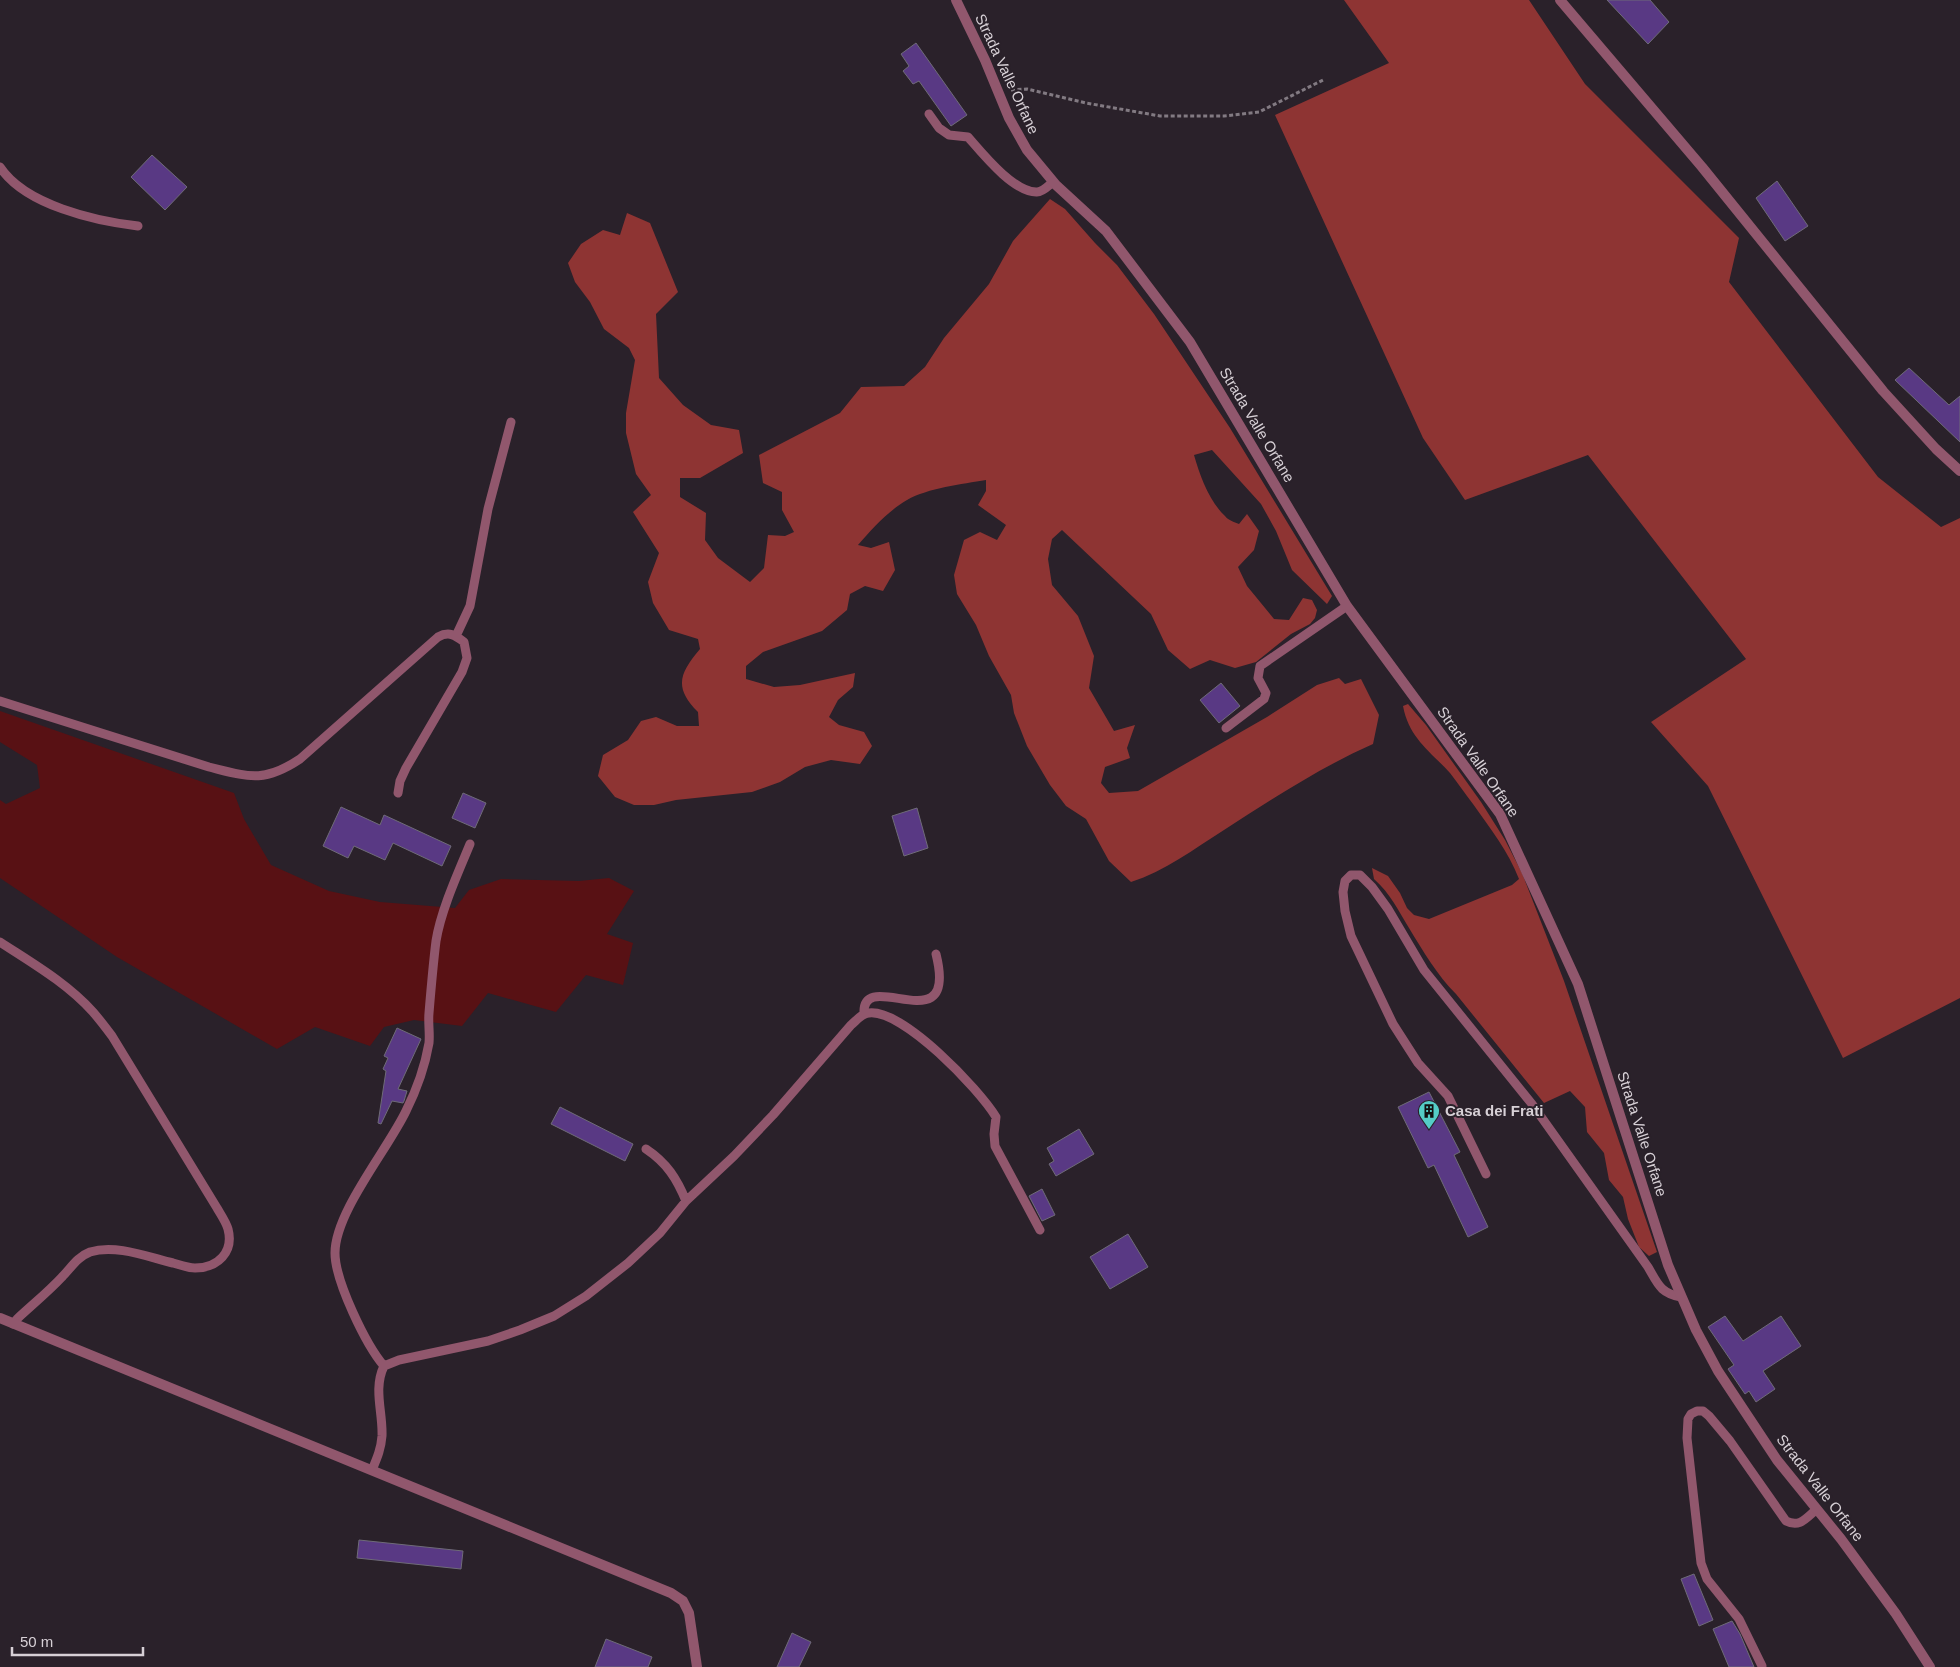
<svg xmlns="http://www.w3.org/2000/svg" width="1960" height="1667" font-family="Helvetica,sans-serif">
  <style>
    .green { fill: #581114 }
    .forest { fill: #8e3433 }
    .building { fill: #593984; stroke: #6f6b78 }
    .lines { fill: none; stroke-linecap: round; stroke-linejoin: round }
    .path { stroke: #827a82; stroke-width: 3; stroke-dasharray: 4 2.5; stroke-linecap: butt }
    .service { stroke: #91576d; stroke-width: 9 }
    .minor { stroke: #91576d; stroke-width: 10 }
    .labels { text-anchor: middle; stroke-width: 4; stroke-linejoin: round; paint-order: stroke }
    .street-label { font-size: 15px; fill: #d7d0d6; stroke: #2a212a }
    .poi-label { font-size: 15px; font-weight: bold; fill: #d7d0d6; stroke: #2a212a; text-anchor: start }
  </style>
  <rect width="100%" height="100%" fill="#2a212a"/>
  <path class="green" d="M 0,711 L 234,793 L 244,819 L 271,865 L 329,891 L 380,902 L 455,908 L 469,890 L 501,879 L 579,881 L 609,878 L 634,891 L 607,934 L 633,943 L 623,985 L 586,975 L 556,1012 L 488,993 L 462,1026 L 414,1020 L 384,1027 L 370,1046 L 315,1027 L 277,1049 L 117,957 L 0,878 L 0,800 L 6,804 L 40,788 L 37,765 L 0,742 Z"/>
  <path class="forest" d="M 1344,0 L 1529,0 L 1585,84 L 1739,238 L 1729,282 L 1878,477 L 1941,527 L 1960,518 L 1960,998 L 1843,1058 L 1708,786 L 1651,722 L 1746,659 L 1588,455 L 1465,500 L 1423,438 L 1275,115 L 1389,63 Z
    M 1050,199 L 1065,209 L 1095,243 L 1117,265 L 1154,314 L 1230,428 L 1332,596 L 1327,604 L 1292,570 L 1276,531 L 1261,504 L 1212,450 L 1194,455 C 1200,476 1209,501 1225,516 C 1228,520 1234,522 1239,524 L 1247,514 L 1259,531 L 1254,550 L 1238,567 L 1247,586 L 1274,619 L 1289,620 L 1303,598 L 1312,600 L 1317,610 L 1315,618 L 1310,624 L 1291,634 L 1256,662 L 1235,668 L 1210,660 L 1190,669 L 1168,650 L 1151,614 L 1062,530 L 1052,539 L 1048,559 L 1052,585 L 1078,616 L 1094,656 L 1089,688 L 1114,731 L 1135,725 L 1127,748 L 1130,758 L 1105,767 L 1101,783 L 1109,793 L 1138,791 L 1267,717 L 1317,685 L 1339,678 L 1345,684 L 1361,679 L 1379,715 L 1373,744 C 1321,767 1272,799 1224,830 C 1194,849 1165,871 1131,882 L 1109,861 L 1086,819 L 1066,806 L 1050,785 L 1027,746 L 1014,713 L 1011,695 L 989,656 L 976,625 L 957,594 L 954,575 L 964,540 L 980,532 L 997,540 L 1006,525 L 978,505 L 986,491 L 986,480 C 962,484 928,488 907,500 C 888,511 872,529 858,545 L 871,548 L 889,542 L 895,570 L 883,591 L 865,586 L 850,594 L 847,610 L 822,631 L 763,652 L 746,666 L 746,679 L 774,687 L 800,685 L 855,673 L 853,687 L 838,700 L 829,717 L 839,725 L 864,732 L 872,746 L 860,764 L 831,760 L 805,767 L 780,782 L 752,792 L 676,800 L 654,805 L 634,805 L 615,797 L 598,776 L 603,755 L 628,740 L 641,721 L 656,717 L 677,726 L 699,726 L 698,712 C 673,687 680,673 700,649 L 698,639 L 669,630 L 653,603 L 648,582 L 659,553 L 633,512 L 651,495 L 636,474 L 626,433 L 626,413 L 635,360 L 629,348 L 604,329 L 590,302 L 575,282 L 568,263 L 581,244 L 603,230 L 620,235 L 627,213 L 650,223 L 678,292 L 656,314 L 659,378 L 683,405 L 711,425 L 739,430 L 743,453 L 700,478 L 680,478 L 680,497 L 706,513 L 705,540 L 718,558 L 750,582 L 764,568 L 768,535 L 785,536 L 794,532 L 782,510 L 782,492 L 763,483 L 759,455 L 840,413 L 861,387 L 904,386 L 925,367 L 944,338 L 989,284 L 1013,241 Z
    M 1408,704 L 1426,725 L 1481,802 L 1505,840 L 1522,873 L 1564,981 L 1657,1252 L 1649,1256 L 1639,1247 L 1628,1219 L 1623,1197 L 1609,1180 L 1604,1153 L 1587,1132 L 1585,1107 L 1570,1091 L 1544,1103 L 1456,994 C 1437,975 1423,951 1409,928 C 1398,910 1390,893 1374,879 L 1372,868 L 1388,876 L 1400,893 L 1407,908 L 1414,915 L 1429,919 L 1512,885 L 1519,879 C 1508,851 1490,828 1473,804 C 1465,794 1458,783 1450,773 C 1430,751 1409,738 1403,706 Z"/>
  <path class="building" d="M 1607,0 L 1650,0 L 1669,22 L 1648,44 Z
    M 916,43 L 967,115 L 951,126 L 919,81 L 913,84 L 903,71 L 909,66 L 901,54 Z
    M 152,155 L 187,187 L 165,210 L 131,177 Z
    M 1777,181 L 1808,226 L 1785,241 L 1756,198 Z
    M 1909,368 L 1949,405 L 1960,396 L 1960,442 L 1895,380 Z
    M 1221,683 L 1240,706 L 1219,723 L 1200,700 Z
    M 463,793 L 486,803 L 475,828 L 452,818 Z
    M 341,807 L 380,825 L 384,815 L 451,846 L 442,866 L 393,843 L 385,860 L 354,846 L 348,858 L 323,846 Z
    M 917,808 L 928,848 L 904,856 L 892,816 Z
    M 397,1028 L 421,1039 L 398,1089 L 407,1091 L 404,1101 L 403,1103 L 392,1101 L 381,1124 L 378,1123 L 386,1071 L 383,1069 L 388,1058 L 384,1056 Z
    M 1429,1092 L 1460,1152 L 1454,1155 L 1488,1227 L 1468,1237 L 1434,1165 L 1428,1168 L 1398,1107 Z
    M 560,1107 L 633,1144 L 625,1161 L 551,1124 Z
    M 1079,1129 L 1094,1154 L 1056,1176 L 1049,1164 L 1054,1161 L 1047,1148 Z
    M 1042,1189 L 1055,1215 L 1042,1221 L 1029,1196 Z
    M 1128,1234 L 1148,1267 L 1110,1289 L 1090,1257 Z
    M 1725,1316 L 1743,1341 L 1781,1316 L 1801,1346 L 1763,1371 L 1775,1389 L 1756,1402 L 1749,1391 L 1745,1394 L 1728,1369 L 1734,1365 L 1708,1327 Z
    M 359,1540 L 463,1551 L 461,1569 L 357,1558 Z
    M 1694,1574 L 1713,1620 L 1699,1626 L 1681,1579 Z
    M 1732,1621 L 1740,1634 L 1754,1667 L 1729,1667 L 1713,1629 Z
    M 792,1633 L 811,1642 L 799,1667 L 777,1667 Z
    M 606,1639 L 652,1657 L 648,1667 L 595,1667 Z"/>
  <g class="lines">
    <path class="path" d="M 1011,90 L 1027,89 L 1086,103 L 1160,116 L 1224,116 L 1259,112 L 1325,79"/>
    <path class="service" d="M 929,114 L 939,128 L 949,135 L 968,137 C 982,153 1014,193 1037,192 C 1043,192 1048,186 1053,182
      M 0,167 C 25,205 95,221 138,226
      M 456,636 L 470,606 L 488,509 L 511,422
      M 0,701 L 209,767 C 249,777 264,783 300,759 L 438,637 C 449,631 455,635 464,642 L 467,658 L 462,672 L 406,768 L 400,781 L 398,793
      M 1226,728 L 1264,699 L 1266,693 L 1258,678 L 1260,666 L 1347,606
      M 0,942 C 32,963 67,983 93,1012 C 100,1020 106,1028 112,1036 L 217,1208 C 221,1215 226,1222 228,1229 C 234,1252 218,1268 195,1268 C 188,1268 180,1265 173,1263 C 148,1257 116,1244 90,1252 C 77,1257 71,1268 62,1277 C 48,1292 32,1305 17,1319 L 13,1324
      M 864,1014 C 861,964 959,1046 936,954
      M 646,1149 C 667,1163 677,1179 686,1201
      M 1486,1174 L 1448,1096 L 1418,1063 L 1393,1024 L 1351,936 L 1345,911 L 1343,892 L 1345,881 L 1351,875 L 1360,875 L 1372,887 L 1388,909 L 1424,970 L 1532,1104 L 1648,1267 C 1658,1284 1660,1293 1681,1297
      M 384,1366 C 366,1345 335,1281 335,1253 C 335,1212 388,1149 406,1111 C 416,1091 425,1066 429,1043 C 430,1033 428,1023 429,1013 C 431,989 433,965 436,941 C 441,910 458,873 470,844
      M 372,1470 C 377,1458 381,1449 382,1436 C 383,1412 373,1389 384,1366 L 399,1360 L 488,1341 L 520,1330 L 554,1316 L 586,1296 L 628,1263 L 660,1233 L 686,1201 L 734,1156 L 773,1115 L 851,1025 C 856,1021 862,1013 869,1013 C 903,1009 979,1089 996,1117 L 994,1134 L 995,1146 L 1040,1230
      M 1762,1666 L 1739,1619 L 1707,1579 L 1701,1563 L 1687,1438 L 1688,1419 L 1691,1414 L 1697,1411 L 1703,1411 L 1709,1416 L 1730,1441 L 1786,1521 C 1800,1528 1806,1518 1817,1509"/>
    <path class="minor" d="M 956,0 L 985,60 L 1009,118 L 1027,150 L 1056,185 L 1106,231 L 1190,342 L 1347,606 L 1500,814 L 1578,984 L 1668,1265 L 1696,1330 L 1718,1371 L 1777,1460 L 1841,1539 L 1896,1614 L 1930,1667
      M 1560,0 L 1702,167 L 1883,391 L 1936,449 L 1960,471
      M 0,1318 L 671,1593 L 683,1601 L 689,1613 L 697,1667"/>
  </g>
  <defs>
    <g id="building-pin" transform="scale(1.125)"><path d="M0 17L-7.5 6A9.5 9.5 0 1 1 7.5 6Z" fill="#54cdc7" stroke="#2a212a"/><path d="M-4-6H4V6H1V3H-1V6H-4ZM-2.5-4.3h1.7v1.8h-1.7ZM.8-4.3h1.7v1.8H.8ZM-2.5-1h1.7V.8h-1.7ZM.8-1h1.7V.8H.8Z" fill="#111"/></g>
  </defs>
  <g fill-rule="evenodd">
    <use href="#building-pin" x="1429" y="1111"/>
  </g>
  <g class="labels">
    <g class="street-label">
      <text transform="translate(1007 74) rotate(65)" y="5">Strada Valle Orfane</text>
      <text transform="translate(1257 425) rotate(59)" y="5">Strada Valle Orfane</text>
      <text transform="translate(1478 762) rotate(55)" y="5">Strada Valle Orfane</text>
      <text transform="translate(1642 1134) rotate(72)" y="5">Strada Valle Orfane</text>
      <text transform="translate(1820 1488) rotate(52)" y="5">Strada Valle Orfane</text>
    </g>
    <g class="poi-label">
      <text x="1445" y="1116">Casa dei Frati</text>
    </g>
  </g>
  <path d="M12 1647v8h131v-8" fill="none" stroke="#d7d0d6" stroke-width="2.5"/>
  <text x="20" y="1647" font-size="15" fill="#d7d0d6" stroke="#2a212a" stroke-width="4" paint-order="stroke">50 m</text>
</svg>
